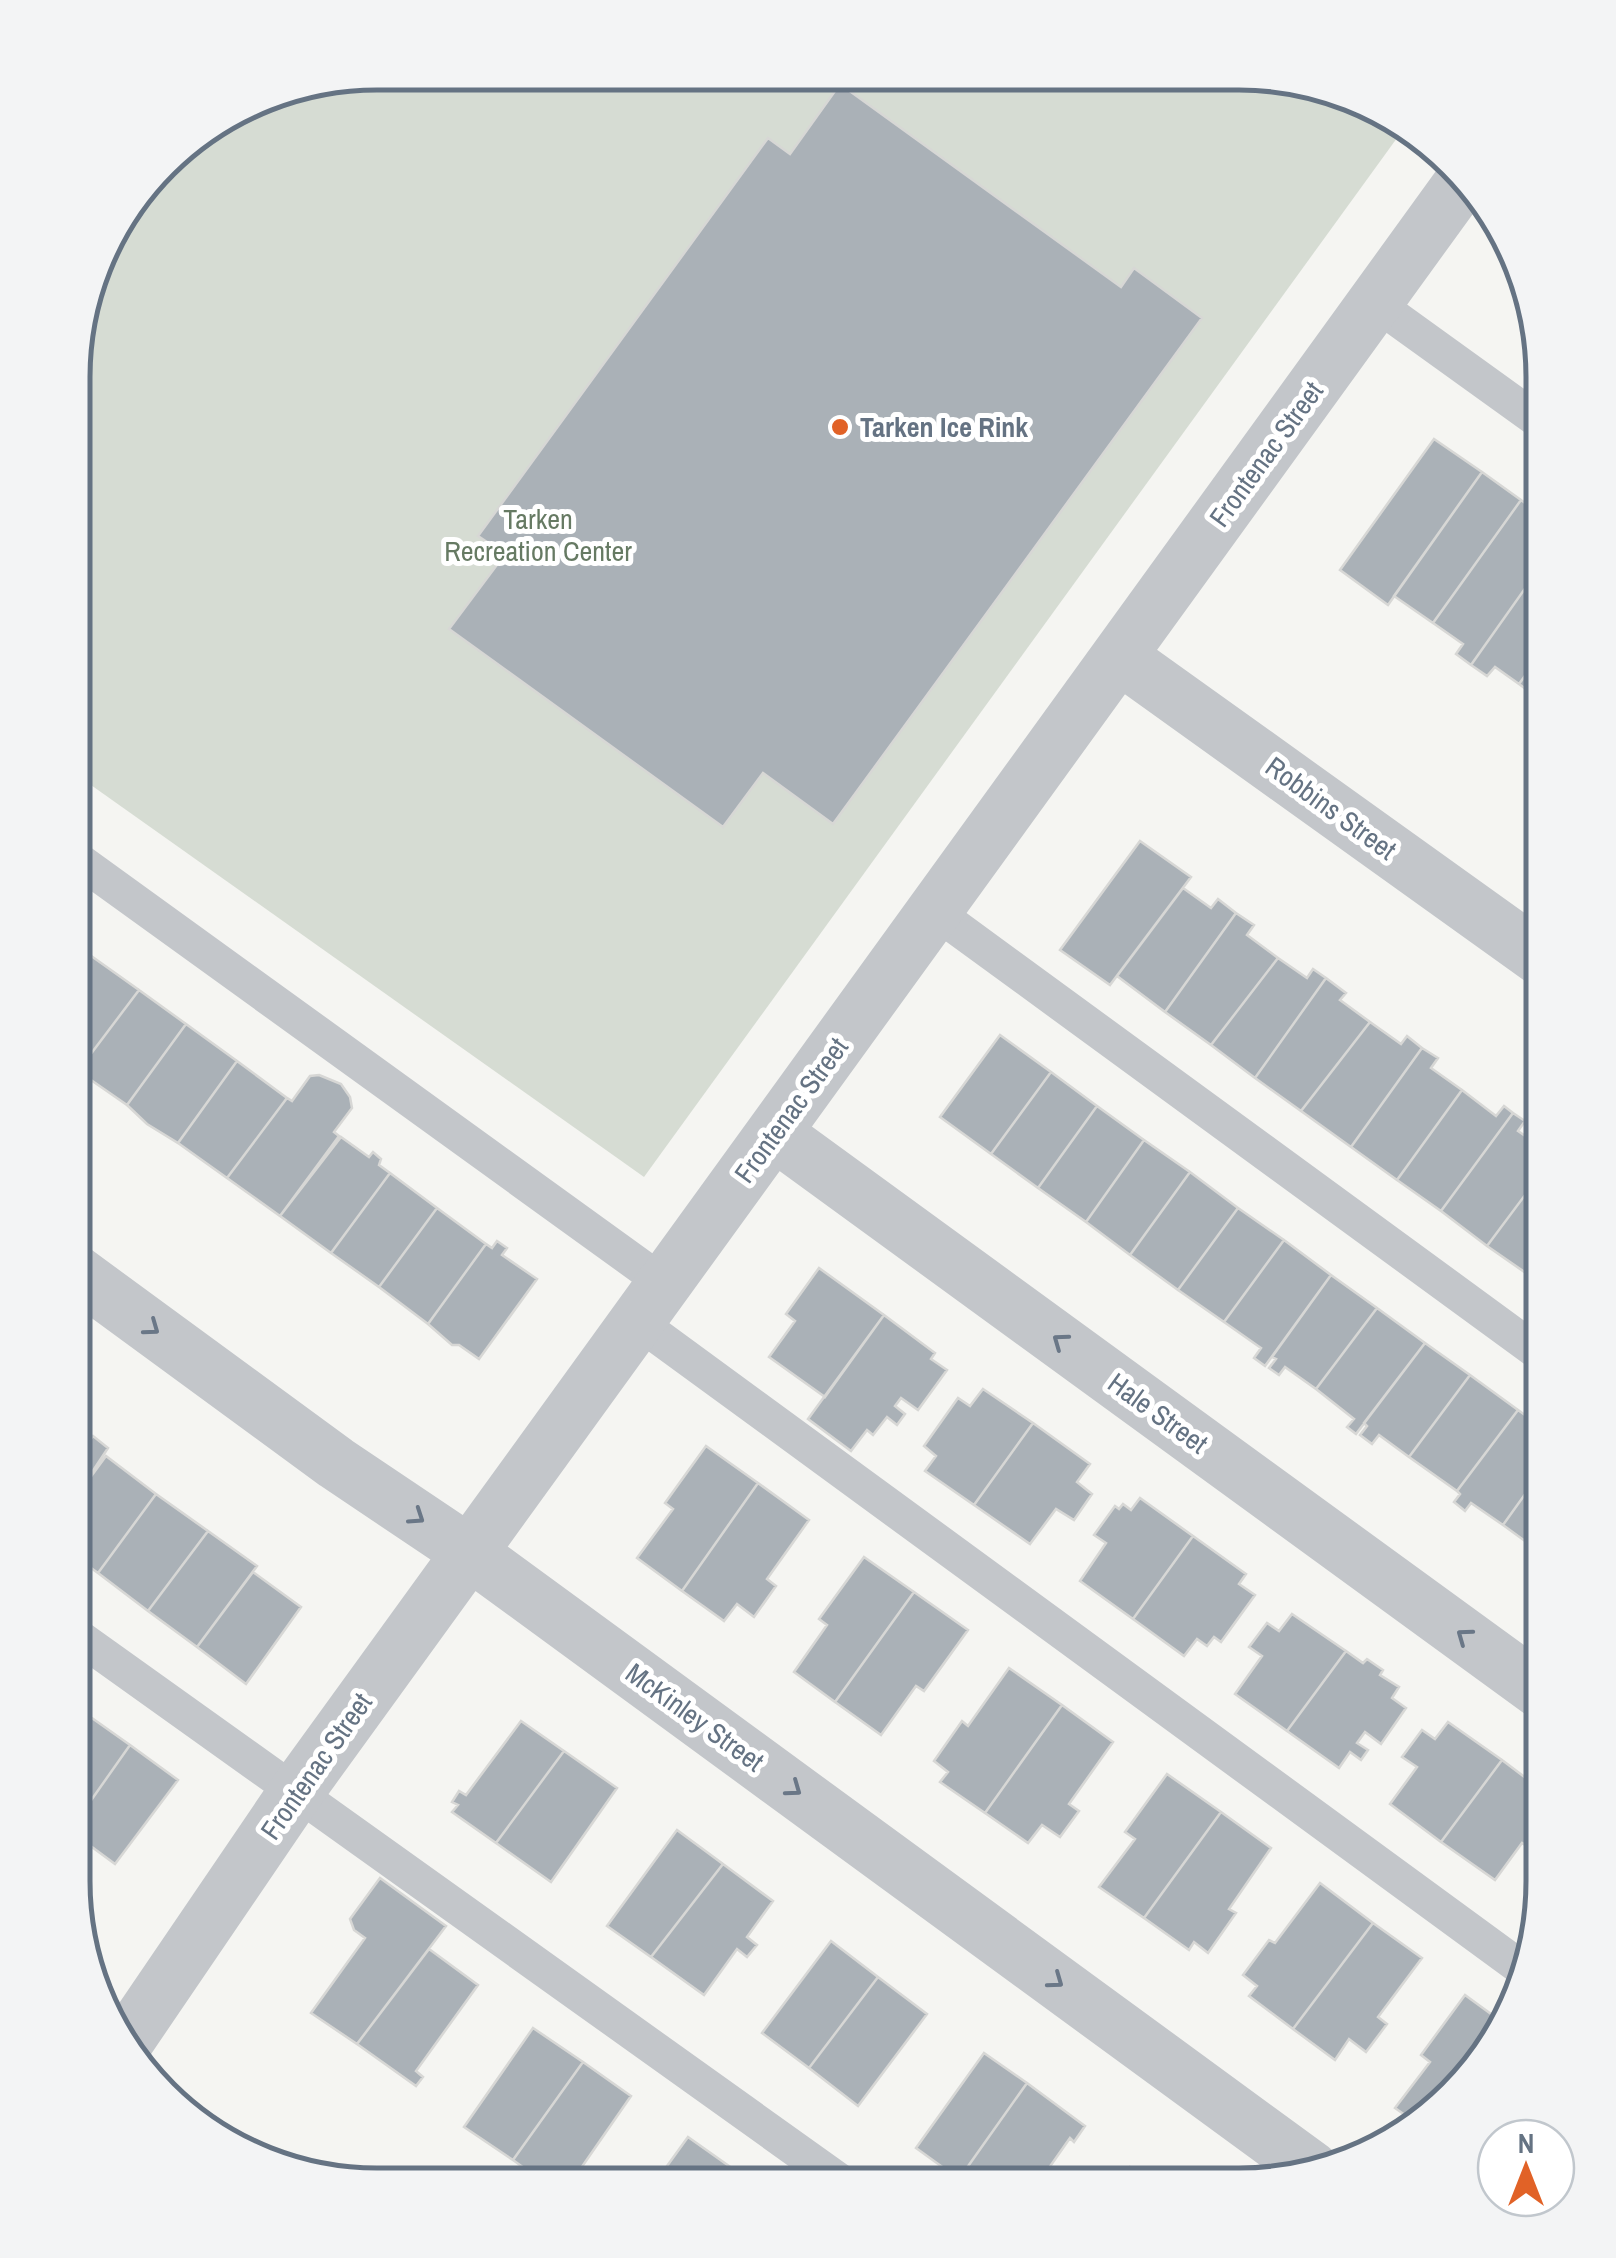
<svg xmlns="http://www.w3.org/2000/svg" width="1616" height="2258" font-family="'Archivo Narrow',sans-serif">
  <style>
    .green { fill: #d6dcd3 }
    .building { fill: #aab1b7; stroke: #d7d7d5; stroke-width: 2.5 }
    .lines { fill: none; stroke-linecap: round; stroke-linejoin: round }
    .lane { stroke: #c3c6ca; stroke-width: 35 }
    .street { stroke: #c3c6ca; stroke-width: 55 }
    .oneway { stroke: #6a7787 }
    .poi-dot { fill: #e16227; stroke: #fff; stroke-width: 4 }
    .labels { text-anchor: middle; stroke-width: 10; stroke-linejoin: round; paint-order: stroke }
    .poi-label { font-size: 28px; font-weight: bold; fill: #657383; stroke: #fff; text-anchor: start }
    .street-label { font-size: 28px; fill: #657383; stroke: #fff }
    .park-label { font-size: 28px; fill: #667a63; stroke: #fff }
    .rim { fill: none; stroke: #657383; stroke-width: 5 }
  </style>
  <rect width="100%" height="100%" fill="#f5f5f2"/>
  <path class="green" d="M 377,73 L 1279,75 L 1405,127 L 644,1177 L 74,773 L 75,337 L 113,225 L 177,148 L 279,89 Z"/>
  <path class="building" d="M 840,84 L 1121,287 L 1134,268 L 1202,318 L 833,824 L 763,773 L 723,827 L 449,629 L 505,554 L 478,536 L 768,138 L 790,154 Z
    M 1434,439 L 1482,472 L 1388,605 L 1340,570 Z
    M 1482,472 L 1521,500 L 1433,623 L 1394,596 Z
    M 1521,500 L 1540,514 L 1543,509 L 1543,563 L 1471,665 L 1456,654 L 1463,644 L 1433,623 Z
    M 1543,563 L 1543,651 L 1519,684 L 1495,667 L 1487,676 L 1471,665 Z
    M 1543,651 L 1543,702 L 1519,684 Z
    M 1140,841 L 1191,877 L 1110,985 L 1060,950 Z
    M 1183,888 L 1211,908 L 1218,899 L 1236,913 L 1165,1012 L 1117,976 Z
    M 1236,913 L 1254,925 L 1247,935 L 1278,958 L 1211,1045 L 1165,1012 Z
    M 87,953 L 139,990 L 78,1071 L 74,1068 L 74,971 Z
    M 1278,958 L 1307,978 L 1313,969 L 1326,978 L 1255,1078 L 1211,1045 Z
    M 1326,978 L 1346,993 L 1340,1000 L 1370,1022 L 1301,1111 L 1255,1078 Z
    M 139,990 L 186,1024 L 127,1105 L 78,1071 Z
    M 1370,1022 L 1401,1044 L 1407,1036 L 1422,1048 L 1351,1147 L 1301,1111 Z
    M 186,1024 L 237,1061 L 178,1143 L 147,1124 L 127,1105 Z
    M 1000,1035 L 1051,1072 L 991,1154 L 940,1117 Z
    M 1422,1048 L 1438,1058 L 1431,1068 L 1462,1090 L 1397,1180 L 1351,1147 Z
    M 237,1061 L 287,1098 L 227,1178 L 178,1143 Z
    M 1051,1072 L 1097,1106 L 1038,1188 L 991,1154 Z
    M 319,1075 L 341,1084 L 350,1097 L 352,1108 L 334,1132 L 339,1136 L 280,1216 L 227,1178 L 287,1098 L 292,1101 L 310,1076 Z
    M 1462,1090 L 1496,1116 L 1504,1106 L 1513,1113 L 1441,1211 L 1397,1180 Z
    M 1097,1106 L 1144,1140 L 1086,1222 L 1038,1188 Z
    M 1513,1113 L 1525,1121 L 1518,1131 L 1543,1148 L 1543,1171 L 1487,1246 L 1441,1211 Z
    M 341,1137 L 369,1157 L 373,1152 L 381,1159 L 379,1165 L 390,1173 L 331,1253 L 280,1216 Z
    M 1144,1140 L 1190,1172 L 1130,1255 L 1086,1222 Z
    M 1543,1171 L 1543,1264 L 1533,1278 L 1487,1246 Z
    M 1190,1172 L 1238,1208 L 1178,1290 L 1130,1255 Z
    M 390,1173 L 437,1208 L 379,1287 L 331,1253 Z
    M 437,1208 L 486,1244 L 428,1324 L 379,1287 Z
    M 1238,1208 L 1284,1240 L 1224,1322 L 1178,1290 Z
    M 1284,1240 L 1331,1275 L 1265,1366 L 1254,1358 L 1261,1348 L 1224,1322 Z
    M 497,1241 L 507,1248 L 502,1255 L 537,1279 L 479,1359 L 459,1345 L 452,1345 L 428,1324 L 486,1244 L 492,1248 Z
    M 819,1268 L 884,1315 L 825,1397 L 769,1357 L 795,1321 L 786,1314 Z
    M 1331,1275 L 1377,1308 L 1316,1389 L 1285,1367 L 1279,1375 L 1269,1368 L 1276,1359 L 1272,1357 Z
    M 1377,1308 L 1425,1343 L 1356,1434 L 1347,1427 L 1354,1419 L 1316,1389 Z
    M 884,1315 L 935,1353 L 931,1359 L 947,1370 L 918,1410 L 901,1398 L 895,1406 L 905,1414 L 897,1425 L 887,1417 L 873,1435 L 867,1430 L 851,1451 L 808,1419 Z
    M 1425,1343 L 1470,1375 L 1409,1457 L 1379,1435 L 1372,1444 L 1360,1435 L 1367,1426 L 1364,1423 Z
    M 1470,1375 L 1518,1410 L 1457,1491 L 1409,1457 Z
    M 983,1389 L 1033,1423 L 974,1505 L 925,1471 L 936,1456 L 924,1446 L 958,1398 L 970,1406 Z
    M 1518,1410 L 1543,1428 L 1543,1469 L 1503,1525 L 1471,1503 L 1465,1511 L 1454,1502 L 1460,1494 L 1457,1491 Z
    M 1033,1423 L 1090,1464 L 1077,1482 L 1092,1494 L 1074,1520 L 1056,1509 L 1030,1544 L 974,1505 Z
    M 73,1434 L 87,1444 L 93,1436 L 108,1448 L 73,1501 Z
    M 706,1446 L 758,1483 L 682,1591 L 637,1558 L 673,1509 L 665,1503 Z
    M 106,1456 L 156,1494 L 98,1573 L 73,1555 L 73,1501 Z
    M 1543,1469 L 1543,1554 L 1503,1525 Z
    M 758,1483 L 809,1520 L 767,1579 L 776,1586 L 754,1617 L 737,1604 L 724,1621 L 682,1591 Z
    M 156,1494 L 208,1531 L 148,1611 L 98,1573 Z
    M 1140,1498 L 1193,1536 L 1133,1619 L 1080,1581 L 1106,1543 L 1094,1535 L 1115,1506 L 1119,1509 L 1123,1504 L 1131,1510 Z
    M 208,1531 L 257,1566 L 197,1647 L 148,1611 Z
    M 1193,1536 L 1246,1574 L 1239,1584 L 1255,1595 L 1221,1642 L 1214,1637 L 1207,1646 L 1197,1639 L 1184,1656 L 1133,1619 Z
    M 864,1557 L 914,1592 L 835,1702 L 794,1672 L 827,1625 L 819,1619 Z
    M 253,1572 L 301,1607 L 246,1684 L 197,1647 Z
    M 914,1592 L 968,1630 L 924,1691 L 916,1686 L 881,1735 L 835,1702 Z
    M 1292,1614 L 1346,1651 L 1287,1731 L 1235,1694 L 1262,1656 L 1249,1647 L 1267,1623 L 1279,1631 Z
    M 1346,1651 L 1363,1663 L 1367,1659 L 1383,1670 L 1380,1675 L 1399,1687 L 1392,1698 L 1406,1708 L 1381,1744 L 1365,1732 L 1357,1743 L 1368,1750 L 1361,1760 L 1350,1752 L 1339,1768 L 1287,1731 Z
    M 1009,1668 L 1062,1705 L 985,1813 L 940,1782 L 948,1772 L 934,1761 L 962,1721 L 968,1726 Z
    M 1062,1705 L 1113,1742 L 1069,1804 L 1079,1811 L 1060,1837 L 1042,1825 L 1028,1843 L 985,1813 Z
    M 82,1711 L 130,1745 L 73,1826 L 73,1723 Z
    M 521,1721 L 564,1751 L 496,1843 L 452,1812 L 458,1805 L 452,1802 L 459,1791 L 466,1795 Z
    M 1448,1722 L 1502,1760 L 1441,1842 L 1390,1804 L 1417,1767 L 1402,1757 L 1422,1730 L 1435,1739 Z
    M 130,1745 L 178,1780 L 115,1864 L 73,1833 L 73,1826 Z
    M 564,1751 L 617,1788 L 551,1882 L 496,1843 Z
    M 1502,1760 L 1543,1791 L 1543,1812 L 1540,1817 L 1543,1819 L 1543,1844 L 1536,1852 L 1522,1843 L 1495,1880 L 1441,1842 Z
    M 1167,1774 L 1221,1812 L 1144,1918 L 1099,1887 L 1135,1839 L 1125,1832 Z
    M 1221,1812 L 1271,1848 L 1229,1909 L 1236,1913 L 1208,1953 L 1194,1942 L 1189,1950 L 1144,1918 Z
    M 677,1830 L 723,1864 L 651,1957 L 607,1926 Z
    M 723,1864 L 773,1901 L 747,1937 L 757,1945 L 747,1957 L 737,1949 L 704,1995 L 651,1957 Z
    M 380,1878 L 446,1926 L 357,2044 L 311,2013 L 365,1938 L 354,1930 L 350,1919 Z
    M 1320,1883 L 1373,1923 L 1293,2029 L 1249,1996 L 1257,1986 L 1243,1975 L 1269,1940 L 1275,1943 Z
    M 1373,1923 L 1422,1958 L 1378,2017 L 1387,2024 L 1366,2052 L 1349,2039 L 1335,2060 L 1293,2029 Z
    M 831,1941 L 878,1977 L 809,2068 L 762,2033 Z
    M 429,1949 L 478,1985 L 416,2071 L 423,2077 L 416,2086 L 357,2044 Z
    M 878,1977 L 927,2014 L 858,2106 L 809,2068 Z
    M 1465,1995 L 1502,2022 L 1492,2051 L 1412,2120 L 1395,2108 L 1430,2062 L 1421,2055 Z
    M 533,2028 L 583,2062 L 513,2160 L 464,2127 Z
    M 984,2053 L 1027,2083 L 959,2179 L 916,2148 Z
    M 583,2062 L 631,2096 L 570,2184 L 546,2184 L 513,2160 Z
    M 1027,2083 L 1085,2126 L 1074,2142 L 1070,2138 L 1037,2185 L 968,2185 L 959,2179 Z
    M 688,2137 L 736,2171 L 726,2184 L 654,2184 Z
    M 1130,2167 L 1156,2185 L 1117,2185 Z"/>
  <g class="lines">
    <path class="lane" d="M 1375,303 L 1543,424
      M 74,857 L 665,1284
      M 934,911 L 1543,1356
      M 638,1322 L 1520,1967
      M 73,1633 L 844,2184"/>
    <path class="street" d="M 1120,657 L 1543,960
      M 774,1133 L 1543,1693
      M 74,1271 L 336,1463 L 470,1553 L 1312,2169
      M 126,2042 L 296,1792 L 1462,182"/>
  </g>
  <defs><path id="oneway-chevron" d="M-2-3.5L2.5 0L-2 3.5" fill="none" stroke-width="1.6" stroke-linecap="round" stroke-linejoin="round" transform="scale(2.5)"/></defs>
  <g class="oneway">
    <use href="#oneway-chevron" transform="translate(152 1328) rotate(36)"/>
    <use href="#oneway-chevron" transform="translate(1060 1341) rotate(-144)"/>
    <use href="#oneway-chevron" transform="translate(417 1517) rotate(34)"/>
    <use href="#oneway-chevron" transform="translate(1464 1636) rotate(-144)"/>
    <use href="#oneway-chevron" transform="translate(794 1789) rotate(36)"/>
    <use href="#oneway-chevron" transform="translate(1056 1981) rotate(36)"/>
  </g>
  <circle class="poi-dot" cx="840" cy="427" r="10"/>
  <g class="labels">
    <g class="poi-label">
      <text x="860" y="437">Tarken Ice Rink</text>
    </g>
    <g class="street-label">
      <text transform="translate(1266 454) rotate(-54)" y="10">Frontenac Street</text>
      <text transform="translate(1331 808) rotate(36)" y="10">Robbins Street</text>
      <text transform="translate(791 1110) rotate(-54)" y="10">Frontenac Street</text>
      <text transform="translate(1158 1413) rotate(36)" y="10">Hale Street</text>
      <text transform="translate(695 1717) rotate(36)" y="10">McKinley Street</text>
      <text transform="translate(316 1766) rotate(-55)" y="10">Frontenac Street</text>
    </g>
    <g class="park-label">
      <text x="538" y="529">Tarken<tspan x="538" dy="32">Recreation Center</tspan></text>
    </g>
  </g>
  <path d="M0 0H1616V2258H0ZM377 90H1239A287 287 0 0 1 1526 377V1881A287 287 0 0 1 1239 2168H377A287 287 0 0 1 90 1881V377A287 287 0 0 1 377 90Z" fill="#f3f4f5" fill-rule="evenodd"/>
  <path class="rim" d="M377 90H1239A287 287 0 0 1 1526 377V1881A287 287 0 0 1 1239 2168H377A287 287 0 0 1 90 1881V377A287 287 0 0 1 377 90Z"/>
  <g transform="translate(1526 2168)"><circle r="48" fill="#ffffff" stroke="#c1c7cd" stroke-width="2.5"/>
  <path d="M0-8L18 38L0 25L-18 38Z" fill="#e16227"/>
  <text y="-15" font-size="28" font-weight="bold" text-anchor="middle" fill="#657383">N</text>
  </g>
</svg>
